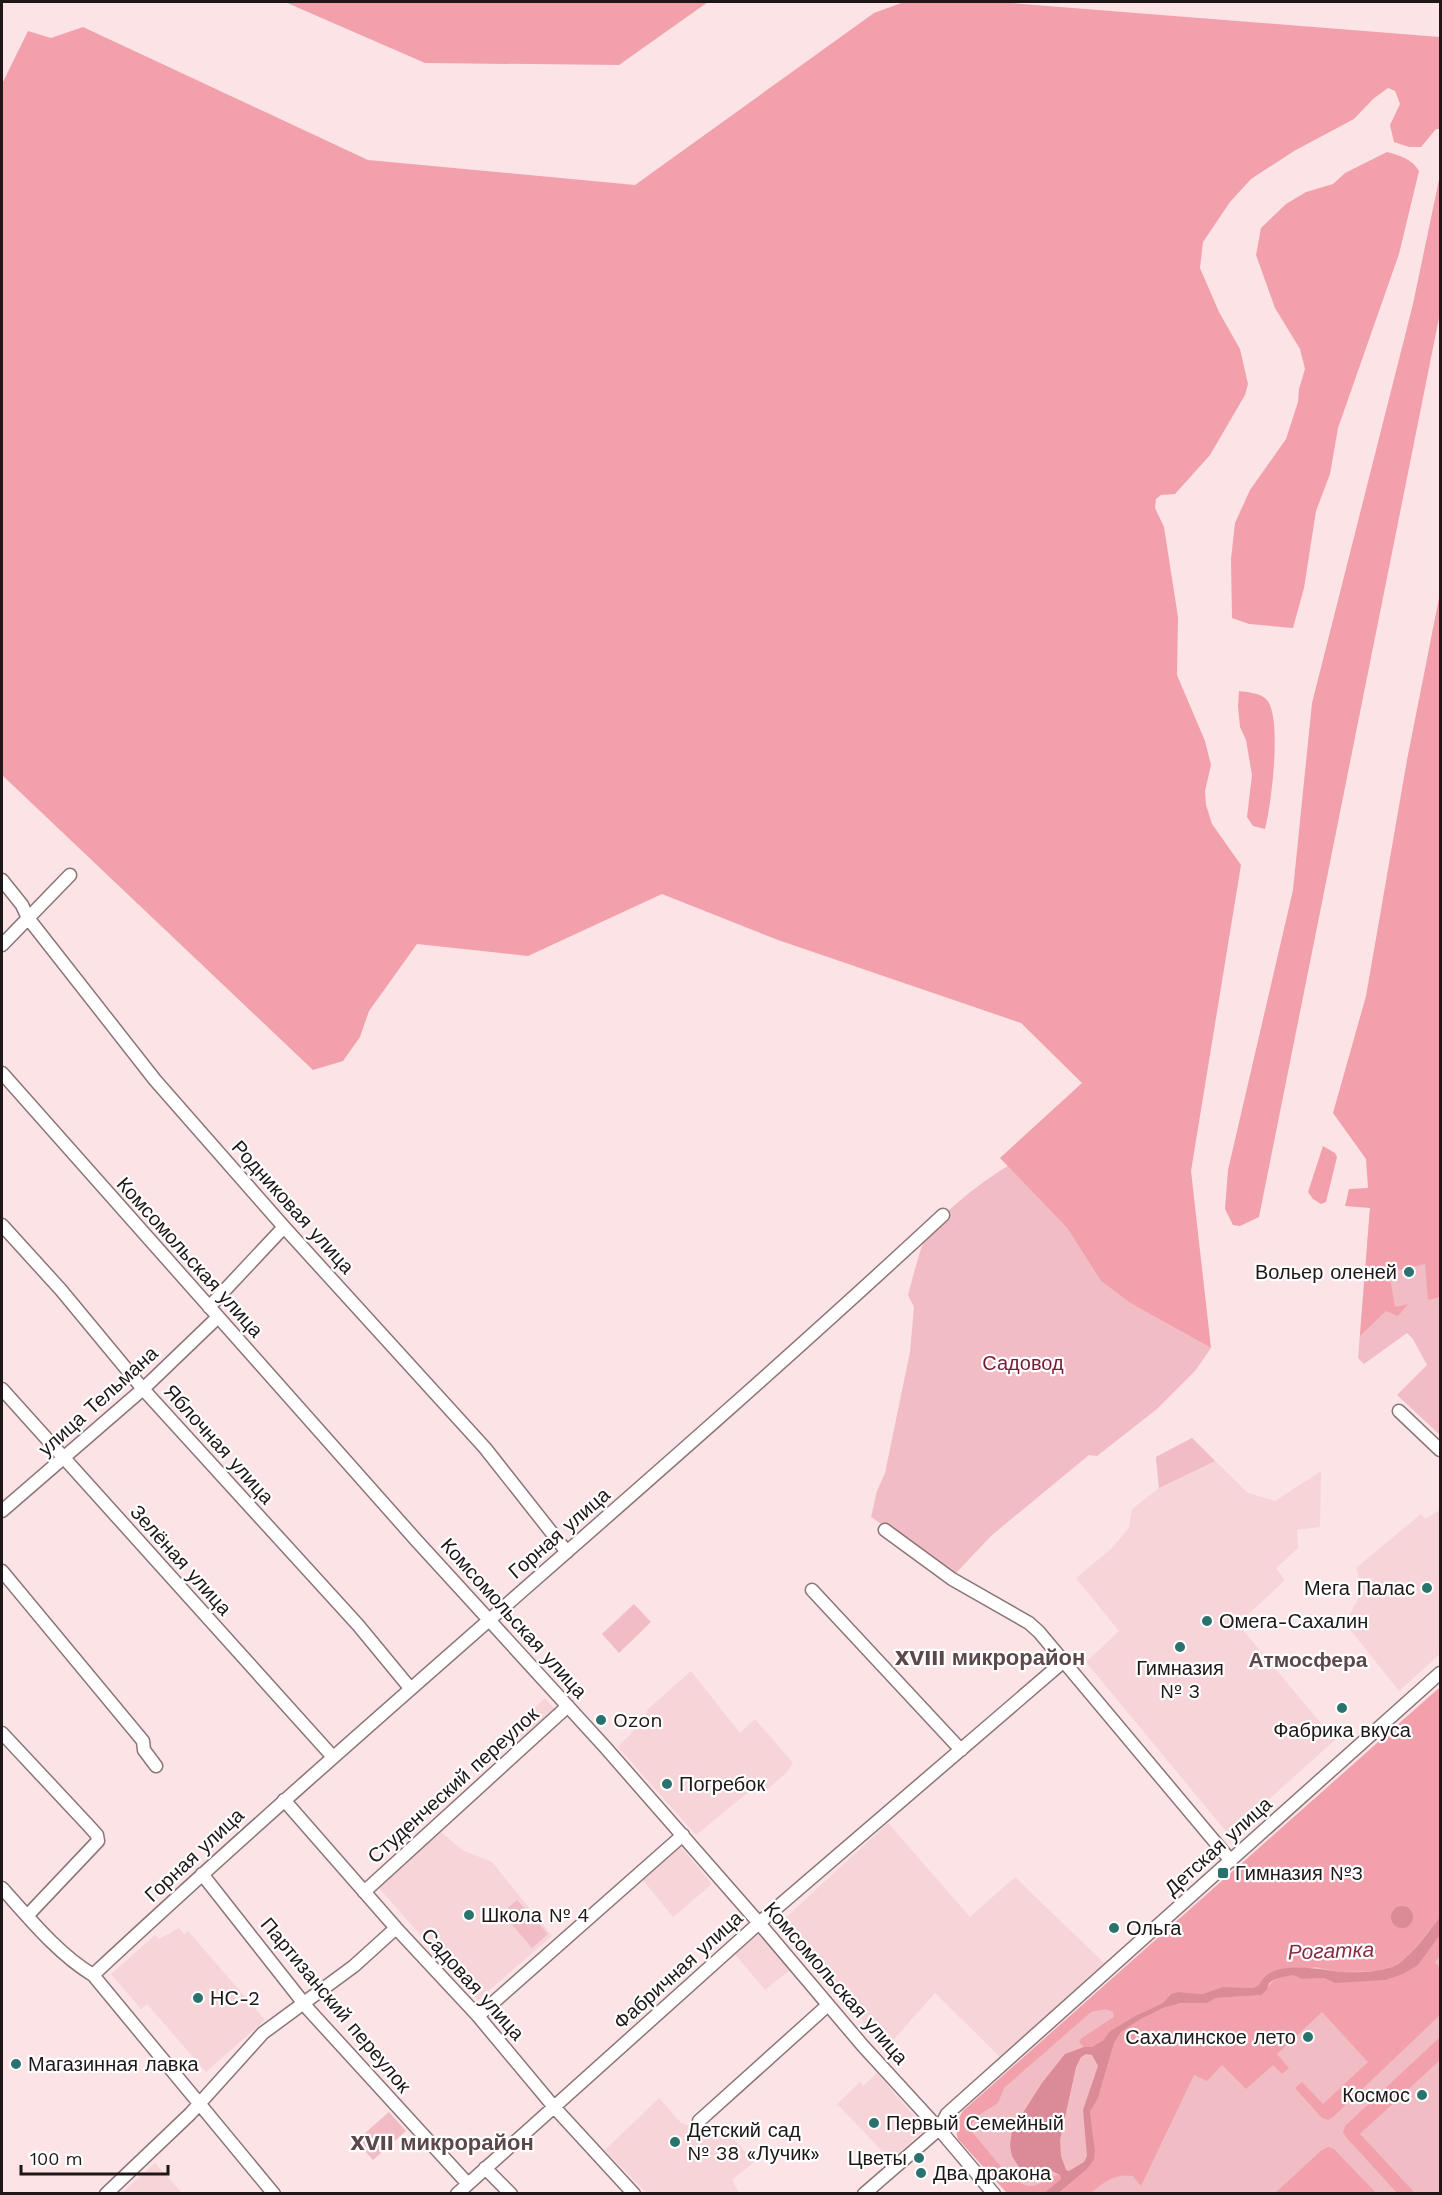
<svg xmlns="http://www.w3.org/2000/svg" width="1442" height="2195" font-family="'Work Sans',sans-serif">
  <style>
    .built { fill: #f6d4d8 }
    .green { fill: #f1bcc3 }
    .forest { fill: #f2a1ac }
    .water { fill: #db8b97; fill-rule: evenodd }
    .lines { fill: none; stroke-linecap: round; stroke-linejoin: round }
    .minor-casing { stroke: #8b7577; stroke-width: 15 }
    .minor { stroke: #fff; stroke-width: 12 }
    .poi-dot { fill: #29726e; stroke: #fff; stroke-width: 2 }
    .labels { text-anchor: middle; stroke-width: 4.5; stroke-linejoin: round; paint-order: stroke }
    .street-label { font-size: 20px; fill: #1e1617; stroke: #fff }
    .poi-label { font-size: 20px; fill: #1e1617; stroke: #fff; text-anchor: start }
    .park-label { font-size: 20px; fill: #791b34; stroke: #fff }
    .neighbourhood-label { font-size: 21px; font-weight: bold; fill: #5c484a; stroke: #fff }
    .water-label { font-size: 21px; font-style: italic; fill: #882a40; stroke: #fff }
    .quarter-label { font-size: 22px; font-weight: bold; fill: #5c484a; stroke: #fff }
  </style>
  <rect width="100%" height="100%" fill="#fce3e6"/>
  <path class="built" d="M 1192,1438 L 1248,1493 L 1275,1501 L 1321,1471 L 1320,1527 L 1297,1530 L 1298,1548 L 1276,1568 L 1285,1580 L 1238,1624 L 1335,1740 L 1229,1835 L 1086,1662 L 1119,1631 L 1076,1578 L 1111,1549 L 1129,1528 L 1132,1509 L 1159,1488 L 1156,1457 Z
    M 1440,1510 L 1440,1654 L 1399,1691 L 1345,1623 L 1363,1590 L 1356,1568 L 1421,1514 L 1425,1519 Z
    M 691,1671 L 740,1733 L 755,1719 L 793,1763 L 787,1772 L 763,1793 L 756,1786 L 696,1835 L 618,1747 L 643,1721 L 648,1709 Z
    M 545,1698 L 556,1711 L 523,1741 L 513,1728 Z
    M 888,1823 L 970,1917 L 1015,1877 L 1104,1963 L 1000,2057 L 935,1993 L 886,2048 L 780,1923 Z
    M 441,1832 L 462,1850 L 492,1862 L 552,1936 L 478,2000 L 378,1887 Z
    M 681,1847 L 712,1884 L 673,1917 L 643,1880 Z
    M 179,1928 L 184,1934 L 188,1931 L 265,2020 L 206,2072 L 147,2004 L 141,2009 L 111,1974 L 155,1935 L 159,1939 Z
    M 759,1933 L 791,1969 L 765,1990 L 735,1954 Z
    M 877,2073 L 925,2129 L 891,2160 L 837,2104 L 860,2082 L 863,2086 Z
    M 659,2098 L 681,2123 L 711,2133 L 721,2125 L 754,2162 L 732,2180 L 739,2193 L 646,2193 L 605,2150 Z
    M 155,2163 L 182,2193 L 122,2193 Z"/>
  <path class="green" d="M 1008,1166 L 1067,1228 L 1101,1281 L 1130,1303 L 1211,1348 L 1195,1371 L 1157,1409 L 1097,1456 L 1089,1455 L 992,1535 L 955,1574 L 871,1517 L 877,1491 L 885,1473 L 910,1352 L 914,1307 L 908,1295 C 912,1281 921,1243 928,1233 C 943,1212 985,1179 1008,1166 Z
    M 1440,1195 L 1440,1435 L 1397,1395 L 1427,1365 L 1413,1339 L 1407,1333 L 1364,1364 L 1358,1358 L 1370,1208 Z
    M 1192,1438 L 1215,1461 L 1159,1488 L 1156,1457 Z
    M 634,1604 L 651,1622 L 619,1653 L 602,1634 Z
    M 1440,1687 L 1440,2193 L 1007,2193 L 958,2139 L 955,2125 L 963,2111 Z
    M 517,1900 L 548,1934 L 532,1948 L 502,1913 Z
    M 389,2112 L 406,2131 L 373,2160 L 356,2141 Z"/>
  <path class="forest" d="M 285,2 L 708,2 L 619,65 L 425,63 Z
    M 904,2 L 998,2 L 1440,37 L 1440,129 L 1436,129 L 1421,147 L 1409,147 L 1394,142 L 1390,125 L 1400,104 L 1395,91 L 1388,88 L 1373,99 L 1354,119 L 1294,151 L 1251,179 L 1230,202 L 1203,242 L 1200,268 L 1219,312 L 1240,349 L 1248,384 L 1245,395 L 1210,455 L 1175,494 L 1161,495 L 1156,499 L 1155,508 L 1164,527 L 1178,617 L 1177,675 L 1205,741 L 1211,765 L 1205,791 L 1206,805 L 1212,824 L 1241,865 L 1191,1171 L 1211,1348 L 1130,1303 L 1101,1281 L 1067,1228 L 1000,1158 L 1082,1083 L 1021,1023 L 778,940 L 662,894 L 528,956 L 417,944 L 369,1011 L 360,1037 L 343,1061 L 313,1070 L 2,775 L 2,84 L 28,31 L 51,38 L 83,27 L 368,160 L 635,185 L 874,13 Z
    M 1387,152 C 1400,155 1413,160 1419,171 L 1399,254 L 1338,428 L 1330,474 L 1316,511 L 1304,588 L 1293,628 L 1249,624 L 1232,618 L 1231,559 L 1235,523 L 1250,490 L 1286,439 L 1298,402 L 1299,389 L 1305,369 L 1300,349 L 1275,308 L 1256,255 L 1261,228 L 1286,204 L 1306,192 L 1333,184 L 1345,173 Z
    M 1440,175 L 1440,313 L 1259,1217 L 1240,1226 L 1233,1225 L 1225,1209 L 1228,1170 L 1293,890 L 1312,703 L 1413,304 Z
    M 1440,593 L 1440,1297 L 1428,1300 L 1425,1264 L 1389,1272 L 1395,1307 L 1408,1304 L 1398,1316 L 1386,1311 L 1360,1336 L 1370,1208 L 1345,1206 L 1349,1189 L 1368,1188 L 1366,1159 L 1333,1113 L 1366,996 L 1407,760 Z
    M 1239,691 C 1247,692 1260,693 1266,699 C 1283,715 1271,807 1265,829 L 1253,826 L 1247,817 L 1252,775 L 1246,740 L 1240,727 L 1238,706 Z
    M 1323,1146 L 1335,1153 L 1337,1157 L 1326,1202 L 1321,1204 L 1313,1199 L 1308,1192 Z
    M 1438,1689 L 1440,1691 L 1440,1917 L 1408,1957 L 1394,1966 L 1377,1971 L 1341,1972 L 1315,1967 L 1262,1979 L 1259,1985 L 1253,1988 L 1223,1987 L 1202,1994 L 1178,1992 L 1171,1994 L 1163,2003 L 1137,2015 L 1110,2031 L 1105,2040 L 1092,2047 L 1084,2047 L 1079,2042 L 1082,2038 L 1114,2017 L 1113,2012 L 1106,2009 L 1091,2012 L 1004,2088 L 998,2103 L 977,2116 L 971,2125 L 973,2133 C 986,2147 1010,2184 1029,2186 C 1040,2187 1049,2175 1060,2175 L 1061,2179 L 1044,2193 L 1007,2193 L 958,2139 L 955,2125 L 963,2111 Z
    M 1440,1935 L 1440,1956 L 1435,1962 L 1440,1968 L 1440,2015 L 1333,2117 L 1328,2120 L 1322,2118 L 1295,2088 L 1302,2082 L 1323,2104 L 1368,2062 L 1322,2012 L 1277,2054 L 1289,2068 L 1282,2074 L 1273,2065 L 1246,2089 L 1222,2065 L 1207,2081 L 1194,2075 L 1141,2186 L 1133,2176 C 1115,2173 1104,2182 1091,2193 L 1059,2194 L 1087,2169 L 1094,2160 L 1095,2151 L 1090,2112 L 1098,2098 L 1114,2043 L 1121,2032 L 1139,2020 L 1163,2008 L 1181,2003 L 1207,2003 L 1216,1998 L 1261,1995 L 1275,1979 L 1293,1975 L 1303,1979 L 1324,1978 L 1335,1983 L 1418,1965 Z
    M 1440,2037 L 1440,2060 L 1360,2134 L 1415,2193 L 1397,2193 L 1346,2137 L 1343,2132 L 1345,2126 Z
    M 1328,2147 L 1334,2149 L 1376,2193 L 1275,2193 L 1322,2150 Z"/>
  <path class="water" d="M1391 1917a11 11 0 1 1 22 0a11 11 0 1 1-22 0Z
    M 1440,1917 L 1440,1935 L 1418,1965 L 1403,1974 L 1385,1980 L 1335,1983 L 1324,1978 L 1302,1979 L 1293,1975 L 1275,1979 L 1269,1983 L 1267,1990 L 1261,1995 L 1216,1998 L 1207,2003 L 1181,2003 L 1163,2008 L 1139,2020 L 1121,2032 L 1114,2043 L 1098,2098 L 1090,2112 L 1095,2151 L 1094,2160 L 1087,2169 L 1059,2193 L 1044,2193 L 1061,2179 L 1060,2175 L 1046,2168 L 1027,2173 L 1019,2167 L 1012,2156 L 1010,2146 L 1012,2130 L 1042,2083 L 1065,2054 L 1084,2047 L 1092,2047 L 1104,2040 L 1110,2031 L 1137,2015 L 1163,2003 L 1171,1994 L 1178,1992 L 1202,1994 L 1223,1987 L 1253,1988 L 1259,1985 C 1271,1958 1318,1970 1341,1972 C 1357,1973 1377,1972 1392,1967 C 1410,1960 1428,1932 1440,1917 ZM 1086,2054 L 1092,2055 L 1098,2066 L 1083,2110 L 1087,2156 L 1084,2162 L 1069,2171 L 1066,2170 L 1061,2156 L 1060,2140 L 1076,2067 L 1081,2057 Z"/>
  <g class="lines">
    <g class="minor-casing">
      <path id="minor" d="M 2,880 L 22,905 L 28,918 L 155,1080 L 284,1227 L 485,1448 L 567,1552
        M 2,945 L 70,875
        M 2,1073 L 416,1540 L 605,1747 L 759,1923 L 863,2046 L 939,2129 L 994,2194
        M 2,1225 L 61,1290 L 143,1389 L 358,1625 L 410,1688
        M 209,1307 L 284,1227
        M 2,1389 L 333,1757
        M 1399,1411 L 1440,1450
        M 2,1511 L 143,1389 L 218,1317
        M 885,1530 L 952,1579 L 1029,1623 L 1039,1632 L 1231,1861
        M 2,1571 L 143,1741 L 144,1750 L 156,1766
        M 812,1590 L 961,1750
        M 2,1733 L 88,1825 L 97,1835 L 98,1841 L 27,1916
        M 284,1800 L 396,1928 L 478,2016 L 554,2107 L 634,2194
        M 202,1874 L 309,2010 L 468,2184
        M 2,1888 C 29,1918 58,1954 93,1975 L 274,2194
        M 364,1892 L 568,1706
        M 93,1975 C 371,1716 664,1474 943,1215
        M 478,2016 L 683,1835
        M 699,2121 L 828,2005
        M 485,2168 L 511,2194
        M 106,2194 L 190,2114 L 263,2033 L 354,1966 L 396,1928
        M 457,2194 L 759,1923 L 1064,1661
        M 864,2194 L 939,2129 L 947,2114 L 1440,1673"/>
    </g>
    <use href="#minor" class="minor"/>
  </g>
  <g class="poi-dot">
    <circle cx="1409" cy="1272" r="6"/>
    <circle cx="1427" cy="1588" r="6"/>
    <circle cx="1207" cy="1621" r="6"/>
    <circle cx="1180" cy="1647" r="6"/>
    <circle cx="1342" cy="1708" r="6"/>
    <circle cx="601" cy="1720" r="6"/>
    <circle cx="667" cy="1784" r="6"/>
    <rect x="1217" y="1867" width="12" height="12" rx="3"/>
    <circle cx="469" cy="1915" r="6"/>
    <circle cx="1114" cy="1928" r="6"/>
    <circle cx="198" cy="1998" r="6"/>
    <circle cx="1308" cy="2037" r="6"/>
    <circle cx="16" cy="2064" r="6"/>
    <circle cx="1422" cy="2095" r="6"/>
    <circle cx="874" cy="2123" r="6"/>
    <circle cx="675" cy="2142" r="6"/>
    <circle cx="919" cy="2158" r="6"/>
    <circle cx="921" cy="2173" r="6"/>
  </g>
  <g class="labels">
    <g class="street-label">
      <text transform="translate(293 1207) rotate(48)" y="7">Родниковая улица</text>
      <text transform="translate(190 1257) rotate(48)" y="7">Комсомольская улица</text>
      <text transform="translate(98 1401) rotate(-42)" y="7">улица Тельмана</text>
      <text transform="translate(219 1444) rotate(48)" y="7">Яблочная улица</text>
      <text transform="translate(559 1533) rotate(-41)" y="7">Горная улица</text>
      <text transform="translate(181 1560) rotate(48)" y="7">Зелёная улица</text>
      <text transform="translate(514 1618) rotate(48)" y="7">Комсомольская улица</text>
      <text transform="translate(453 1785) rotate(-42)" y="7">Студенческий переулок</text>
      <text transform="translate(1218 1846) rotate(-42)" y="7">Детская улица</text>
      <text transform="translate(194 1855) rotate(-43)" y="7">Горная улица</text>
      <text transform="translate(678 1970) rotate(-42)" y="7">Фабричная улица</text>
      <text transform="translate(836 1983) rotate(49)" y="7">Комсомольская улица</text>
      <text transform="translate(473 1984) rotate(48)" y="7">Садовая улица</text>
      <text transform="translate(336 2005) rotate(50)" y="7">Партизанский переулок</text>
    </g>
    <g class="poi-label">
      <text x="1397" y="1279" text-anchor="end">Вольер оленей</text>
      <text x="1415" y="1595" text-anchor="end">Мега Палас</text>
      <text x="1219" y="1628">Омега-Сахалин</text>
      <text x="1180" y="1675" text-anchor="middle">Гимназия<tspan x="1180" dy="23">№ 3</tspan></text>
      <text x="613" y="1727">Ozon</text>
      <text x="1342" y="1737" text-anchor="middle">Фабрика вкуса</text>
      <text x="679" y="1791">Погребок</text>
      <text x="1235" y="1880">Гимназия №3</text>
      <text x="481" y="1922">Школа № 4</text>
      <text x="1126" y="1935">Ольга</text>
      <text x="210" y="2005">НС-2</text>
      <text x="1296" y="2044" text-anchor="end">Сахалинское лето</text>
      <text x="28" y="2071">Магазинная лавка</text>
      <text x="1410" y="2102" text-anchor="end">Космос</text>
      <text x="886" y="2130">Первый Семейный</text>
      <text x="687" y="2137">Детский сад<tspan x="687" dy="23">№ 38 «Лучик»</tspan></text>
      <text x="907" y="2165" text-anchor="end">Цветы</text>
      <text x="933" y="2180">Два дракона</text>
    </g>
    <g class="park-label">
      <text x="1023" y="1370">Садовод</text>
    </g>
    <g class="neighbourhood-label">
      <text x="1308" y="1667">Атмосфера</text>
    </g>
    <g class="water-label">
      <text transform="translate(1331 1951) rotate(-2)" y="7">Рогатка</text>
    </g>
    <g class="quarter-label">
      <text x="990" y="1665">XVIII микрорайон</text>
      <text x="442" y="2150">XVII микрорайон</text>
    </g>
  </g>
  <rect width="1442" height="2195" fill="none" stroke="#1e1617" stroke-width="6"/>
  <path d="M21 2165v9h147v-9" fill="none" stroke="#1e1617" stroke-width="3"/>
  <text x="30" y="2165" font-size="18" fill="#1e1617" stroke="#ffffff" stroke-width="4.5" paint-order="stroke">100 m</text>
</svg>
